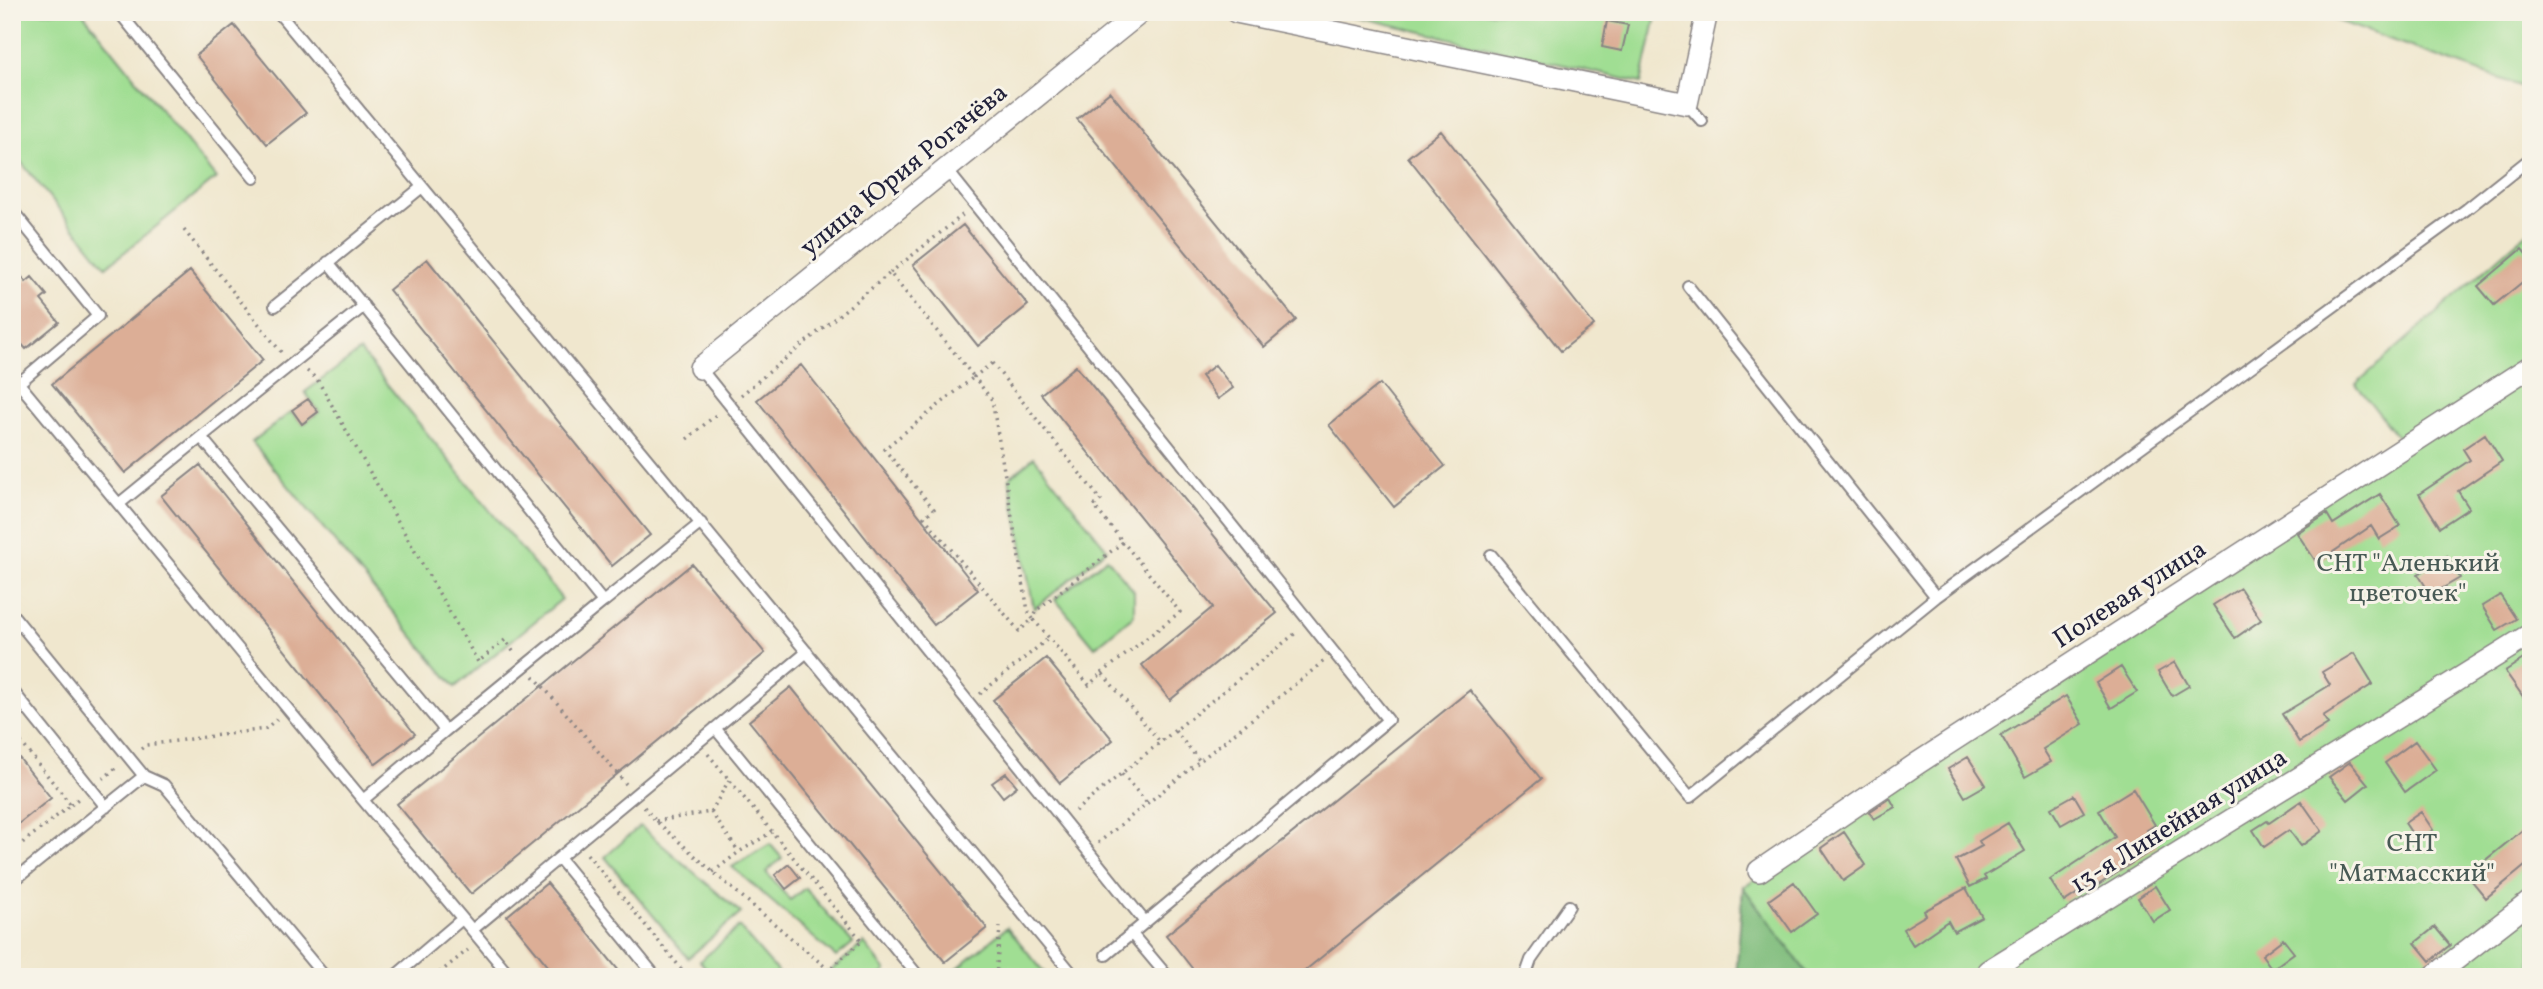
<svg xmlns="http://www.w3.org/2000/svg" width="2543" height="989" font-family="Vollkorn,serif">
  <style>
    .green { fill: #a0de93; stroke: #618067; stroke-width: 2 }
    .forest { fill: #80bd7d; stroke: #51705c; stroke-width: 2 }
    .building { fill: #dcae96 }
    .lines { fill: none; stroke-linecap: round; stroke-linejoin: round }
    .service-casing { stroke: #898484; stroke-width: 14 }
    .minor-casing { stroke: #898484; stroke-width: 24 }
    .path { stroke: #898484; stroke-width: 3.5; stroke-dasharray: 2 5; stroke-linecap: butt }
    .service { stroke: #fff; stroke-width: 10 }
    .minor { stroke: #fff; stroke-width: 21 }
    .labels { text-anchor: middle; stroke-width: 6; stroke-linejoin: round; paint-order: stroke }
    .street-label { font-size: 26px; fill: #22223b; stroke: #f7f3e8 }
    .park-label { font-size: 26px; fill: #485a55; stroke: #f7f3e8 }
  </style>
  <rect width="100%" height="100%" fill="#f7f3e8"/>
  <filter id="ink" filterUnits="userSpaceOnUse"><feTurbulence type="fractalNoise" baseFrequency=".0143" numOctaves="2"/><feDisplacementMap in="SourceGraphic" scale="14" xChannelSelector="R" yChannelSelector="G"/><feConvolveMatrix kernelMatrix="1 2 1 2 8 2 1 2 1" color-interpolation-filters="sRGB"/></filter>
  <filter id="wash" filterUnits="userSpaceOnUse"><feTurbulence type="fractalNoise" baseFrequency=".00686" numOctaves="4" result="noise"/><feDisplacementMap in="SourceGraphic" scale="28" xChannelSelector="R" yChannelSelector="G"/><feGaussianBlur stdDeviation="1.57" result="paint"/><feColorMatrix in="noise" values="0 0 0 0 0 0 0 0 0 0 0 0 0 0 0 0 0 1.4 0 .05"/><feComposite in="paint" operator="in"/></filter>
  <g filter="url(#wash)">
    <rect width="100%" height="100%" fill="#f0e7ce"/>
    <path class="green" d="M 12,12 L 82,12 L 216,178 L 106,267 L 12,151 Z
      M 1337,12 L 1657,12 L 1641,83 Z
      M 2313,12 L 2531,12 L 2531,90 Z
      M 2531,229 L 2531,977 L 1810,977 L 1743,887 L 2399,439 L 2356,384 Z
      M 360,351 L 562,599 L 455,687 L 252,442 L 291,412 L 303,424 L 319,412 L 305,392 Z
      M 1034,457 L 1107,549 L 1034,609 L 1009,478 Z
      M 1107,558 L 1134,591 L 1134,615 L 1095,647 L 1055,599 Z
      M 640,826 L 741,913 L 688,958 L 605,857 Z
      M 770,844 L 782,858 L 766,872 L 790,900 L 805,888 L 853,943 L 836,957 L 732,867 Z
      M 739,927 L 782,977 L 713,977 L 700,961 Z
      M 1007,927 L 1048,977 L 947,977 Z
      M 864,943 L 886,971 L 879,977 L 823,977 Z"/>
    <path class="forest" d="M 1743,887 L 1810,977 L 1736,977 Z"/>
    <g id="blocks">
      <path class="building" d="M 1607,21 L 1628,25 L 1622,51 L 1602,47 Z
        M 234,25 L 306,113 L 267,144 L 196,55 Z
        M 1110,92 L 1296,320 L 1264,347 L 1077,119 Z
        M 1441,131 L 1594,325 L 1561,351 L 1408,157 Z
        M 963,225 L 1028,305 L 978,346 L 913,265 Z
        M 2522,249 L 2531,260 L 2531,275 L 2494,305 L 2478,286 Z
        M 427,259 L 650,535 L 612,566 L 389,290 Z
        M 12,265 L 26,282 L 32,277 L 47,295 L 41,300 L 59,322 L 26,349 L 12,333 Z
        M 190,271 L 263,360 L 125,473 L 52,384 Z
        M 801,365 L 978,590 L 934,625 L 757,400 Z
        M 1215,365 L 1233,388 L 1218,399 L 1201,376 Z
        M 1076,366 L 1277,613 L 1170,700 L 1142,665 L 1213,607 L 1041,394 Z
        M 1380,384 L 1445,466 L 1394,507 L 1329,425 Z
        M 308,399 L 318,412 L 302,424 L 292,410 Z
        M 2485,434 L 2502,461 L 2458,491 L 2469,508 L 2440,527 L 2419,494 L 2470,460 L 2463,449 Z
        M 200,465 L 415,734 L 376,764 L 161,496 Z
        M 2380,494 L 2400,526 L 2379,539 L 2371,526 L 2317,563 L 2297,533 L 2327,514 L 2333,524 Z
        M 2447,556 L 2460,578 L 2431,595 L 2418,574 Z
        M 692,564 L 765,653 L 471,894 L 397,804 Z
        M 2240,588 L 2261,620 L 2235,638 L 2213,605 Z
        M 2500,595 L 2516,619 L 2497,630 L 2482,606 Z
        M 2354,653 L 2373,684 L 2323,716 L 2328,724 L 2299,742 L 2282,714 L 2330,685 L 2322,672 Z
        M 2531,654 L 2531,708 L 2505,671 Z
        M 1046,658 L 1113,740 L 1060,783 L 993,700 Z
        M 2175,662 L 2189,686 L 2172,696 L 2158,672 Z
        M 2121,667 L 2137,692 L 2111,708 L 2096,683 Z
        M 791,687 L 987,928 L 945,962 L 749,721 Z
        M 1470,690 L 1541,779 L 1297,977 L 1199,977 L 1166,935 Z
        M 2066,696 L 2083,724 L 2043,749 L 2051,762 L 2025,777 L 2001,735 Z
        M 2415,741 L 2436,770 L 2405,792 L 2385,763 Z
        M 12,749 L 51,798 L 12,829 Z
        M 1968,757 L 1986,785 L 1965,797 L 1948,769 Z
        M 2350,762 L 2368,784 L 2348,800 L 2329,777 Z
        M 1006,773 L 1017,786 L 1003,797 L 992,783 Z
        M 2133,789 L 2155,825 L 2147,830 L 2158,846 L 2089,891 L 2087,887 L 2064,902 L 2050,880 L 2115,837 L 2099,810 Z
        M 2074,795 L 2084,812 L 2061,825 L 2051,808 Z
        M 1890,798 L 1895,807 L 1874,819 L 1869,812 Z
        M 2301,801 L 2322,831 L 2301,846 L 2289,830 L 2264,847 L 2253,830 L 2267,821 L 2269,823 Z
        M 2421,812 L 2433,830 L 2417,841 L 2405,823 Z
        M 2008,823 L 2025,851 L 1984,876 L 1986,879 L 1970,887 L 1956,860 L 1982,846 L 1979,841 Z
        M 2524,829 L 2531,838 L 2531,861 L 2486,898 L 2467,875 Z
        M 1844,832 L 1866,865 L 1843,881 L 1821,848 Z
        M 789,864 L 800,878 L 786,889 L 775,875 Z
        M 1794,882 L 1817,914 L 1792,932 L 1769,900 Z
        M 547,883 L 580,923 L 624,977 L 557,977 L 507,916 Z
        M 2155,886 L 2170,910 L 2153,921 L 2138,898 Z
        M 1966,888 L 1982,917 L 1954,932 L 1948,921 L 1913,945 L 1903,929 L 1926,915 L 1924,911 Z
        M 2435,927 L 2450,945 L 2430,961 L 2415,943 Z
        M 2283,939 L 2294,953 L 2272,969 L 2262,955 Z"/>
    </g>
  </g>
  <g filter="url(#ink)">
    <use href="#blocks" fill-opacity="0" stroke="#898484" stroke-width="2"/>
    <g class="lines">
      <g class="service-casing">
        <path id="service" d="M 119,12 L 254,178
          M 278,12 L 1075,977
          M 1687,104 L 1702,121
          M 947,170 L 1388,720 L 1106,955
          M 12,210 L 98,316 L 19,383
          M 328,262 L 603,602 L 701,523
          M 1688,286 L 1936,597
          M 275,306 L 422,187
          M 700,368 L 1145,922
          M 12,375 L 363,800
          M 201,437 L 364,306
          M 120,503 L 201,437 L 440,724 L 445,731 L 363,800 L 472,930 L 807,652
          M 1491,555 L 1690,797 L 1936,597 L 2467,209 L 2531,158
          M 12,614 L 144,776 L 164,785 L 325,977
          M 12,690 L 106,807
          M 715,728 L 919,977
          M 445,731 L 603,602
          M 559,858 L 656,977
          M 12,882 L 144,776
          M 472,930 L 511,977
          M 1131,933 L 1168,977
          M 394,977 L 462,919
          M 1525,977 L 1531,960 L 1569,906"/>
      </g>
      <g class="minor-casing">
        <path id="minor" d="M 1236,12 L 1687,104 L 1707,12
          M 700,368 L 1141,12
          M 1759,871 L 1918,763 L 2531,366
          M 1988,971 L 2531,634
          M 2433,977 L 2531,901"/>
      </g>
      <path class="path" d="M 184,230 L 281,352
        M 890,273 L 965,213
        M 992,363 L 1101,500 L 1094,506 L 1123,542 L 1038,609 L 1033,619 L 1028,611 L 992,400 L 974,377 Z
        M 307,371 L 317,379 L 478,662 L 505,640 L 515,654
        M 741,395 L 890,273 L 974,377 L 884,449 L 934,509 L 924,517 L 1019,631 L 1033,619 L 1089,685 L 1102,673 L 1161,743
        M 687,439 L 717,414
        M 1102,673 L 1180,612 L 1123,542
        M 534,676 L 626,784
        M 980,694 L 1049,638
        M 12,731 L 71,805 L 12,851
        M 1175,731 L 1200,761
        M 141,749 L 146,745 L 265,729 L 278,718
        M 708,754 L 862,941 L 821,977
        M 1122,774 L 1147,803
        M 103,779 L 118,766
        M 71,805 L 80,797
        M 644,807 L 656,821 L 713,872 L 829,970
        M 1075,811 L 1297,632
        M 711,812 L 739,852
        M 656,821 L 711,812 L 729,780
        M 1098,843 L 1324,661
        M 587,854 L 688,977
        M 713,872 L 739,852 L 772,832
        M 434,977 L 468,950
        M 996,977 L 1000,927"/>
      <use href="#service" class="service"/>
      <use href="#minor" class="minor"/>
    </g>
  </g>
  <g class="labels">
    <g class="street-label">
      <text transform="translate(903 169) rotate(-39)" y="9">улица Юрия Рогачёва</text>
      <text transform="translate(2129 593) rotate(-33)" y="9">Полевая улица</text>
      <text transform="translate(2178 820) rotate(-32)" y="9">13-я Линейная улица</text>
    </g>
    <g class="park-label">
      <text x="2408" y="571">СНТ "Аленький<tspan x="2408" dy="30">цветочек"</tspan></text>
      <text x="2412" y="851">СНТ<tspan x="2412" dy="30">"Матмасский"</tspan></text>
    </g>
  </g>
  <rect width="2543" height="989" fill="none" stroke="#f7f3e8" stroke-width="42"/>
</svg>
